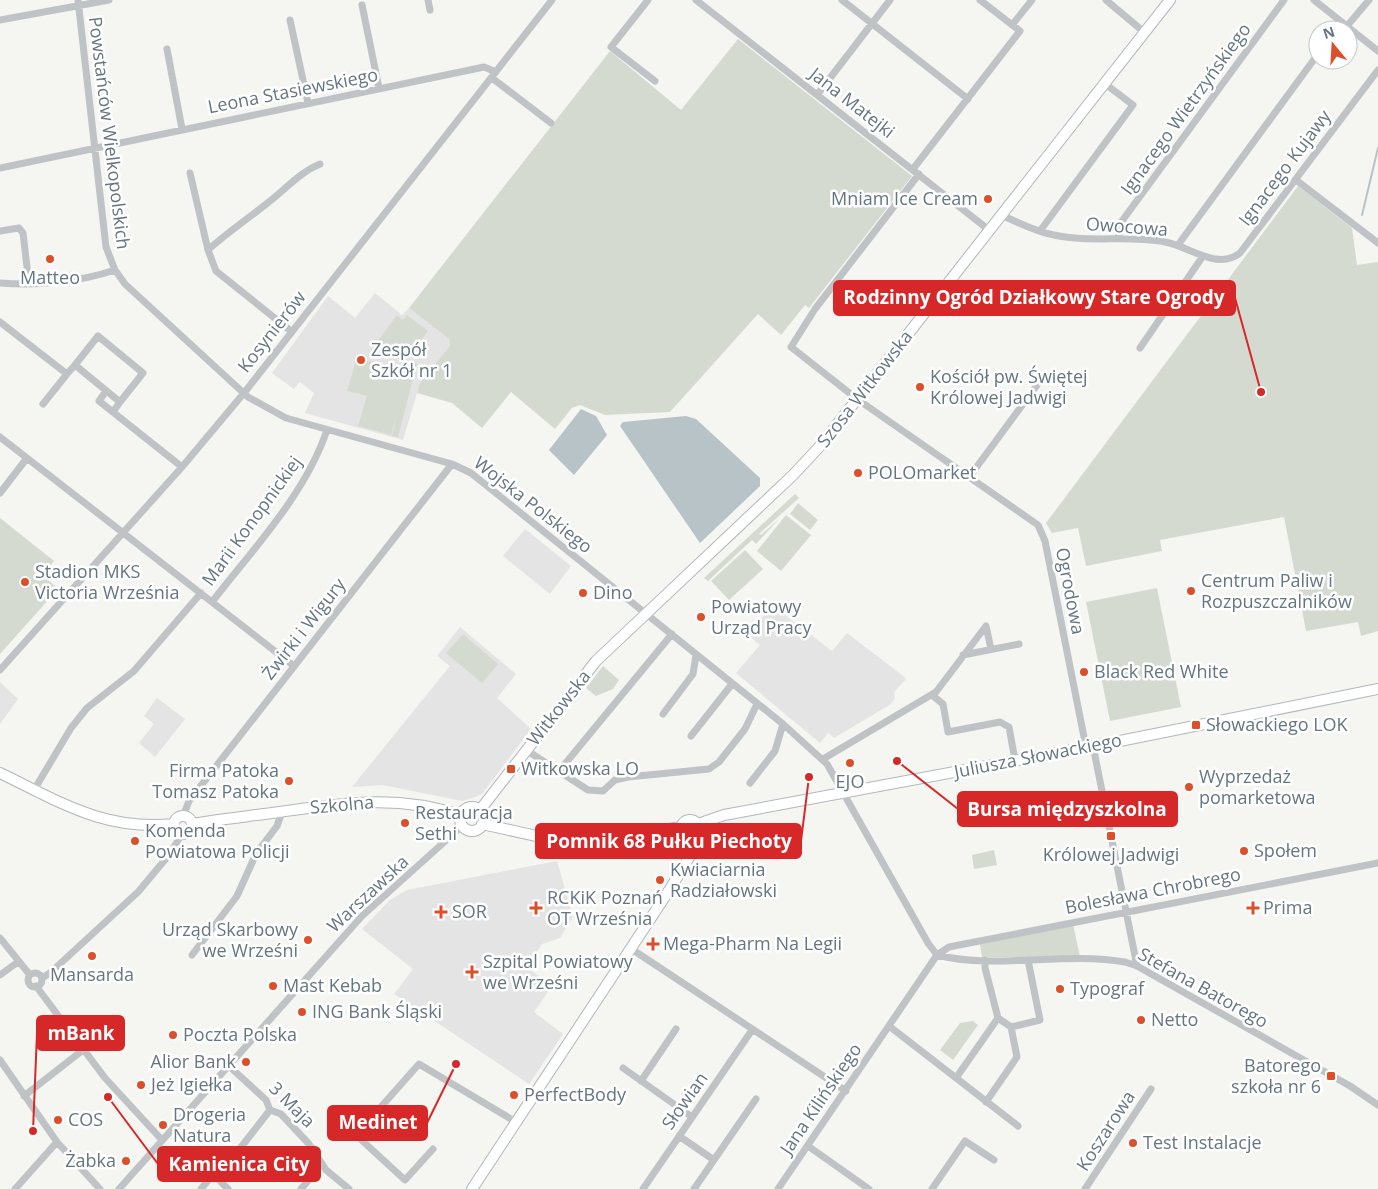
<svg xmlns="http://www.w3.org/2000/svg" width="1378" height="1189" font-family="'Open Sans',sans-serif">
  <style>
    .built { fill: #e3e4e3 }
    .green { fill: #d5dad1 }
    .water { fill: #b7c3c7 }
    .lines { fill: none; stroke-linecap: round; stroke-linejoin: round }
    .stream { stroke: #b7c3c7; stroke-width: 2 }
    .secondary-casing { stroke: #b1b7bb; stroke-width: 12 }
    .street { stroke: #bfc3c6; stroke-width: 7 }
    .secondary { stroke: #fff; stroke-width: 10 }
    .poi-dot { fill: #dc4f2b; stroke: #fff; stroke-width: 2 }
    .labels { text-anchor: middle; stroke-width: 5; stroke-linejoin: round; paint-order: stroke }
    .street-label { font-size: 18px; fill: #657682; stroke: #fff }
    .poi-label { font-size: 18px; fill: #657682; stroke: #fff; text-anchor: start }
    .leader { fill: none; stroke: #d62828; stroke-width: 2 }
    .callout-dot { fill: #d62828; stroke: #fff; stroke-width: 2 }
    .callout { fill: #d62828; stroke: #d62828; stroke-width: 2 }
    .callout-label { font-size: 19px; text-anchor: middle; font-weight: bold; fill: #fff }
  </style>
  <rect width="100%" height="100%" fill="#f5f5f2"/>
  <path class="built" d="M 375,293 L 402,315 L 409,308 L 449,339 L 450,347 L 420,383 L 403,440 L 305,413 L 314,393 L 300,382 L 294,389 L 272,373 L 328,296 L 355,318 Z
    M 525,529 L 571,566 L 550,594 L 503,556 Z
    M 772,605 L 832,651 L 847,633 L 903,676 L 906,679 L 894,692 L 895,698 L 891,704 L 834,738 L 828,733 L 820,743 L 736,673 L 760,645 L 748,635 Z
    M 460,627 L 516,674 L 497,698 L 531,729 L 482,794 L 475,797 L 462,801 L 383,785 L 352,787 L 450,666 L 437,656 Z
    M 0,682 L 18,699 L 0,724 Z
    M 157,698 L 185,719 L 155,757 L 139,743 L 154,724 L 144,716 Z
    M 557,861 L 573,917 L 560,938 L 542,944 L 527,967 L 552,986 L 534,1012 L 563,1034 L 529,1084 L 394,994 L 413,969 L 362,929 L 390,900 L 407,890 Z"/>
  <path class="green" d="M 738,39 L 912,176 L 809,308 L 805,305 L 781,335 L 758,314 L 670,412 L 605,415 L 580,405 L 572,408 L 555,429 L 511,392 L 482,428 L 452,403 L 417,393 L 420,383 L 450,346 L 449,339 L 409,308 L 610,51 L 681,110 Z
    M 1298,186 L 1352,228 L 1357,265 L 1378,262 L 1378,631 L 1361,636 L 1358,622 L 1306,631 L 1284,517 L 1160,540 L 1162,551 L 1086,566 L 1078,528 L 1052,533 L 1046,523 Z
    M 397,315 L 403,320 L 407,315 L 428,331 L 406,360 L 400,356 L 394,356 L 374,350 L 374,346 Z
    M 357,358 L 409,372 L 412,362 L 417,363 L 398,437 L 392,436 L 397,415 L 391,435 L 358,426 L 367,396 L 347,391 Z
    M 795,494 L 799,498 L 759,534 L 761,535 L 779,519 L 756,544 L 752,540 L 708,581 L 704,578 Z
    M 798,503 L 818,520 L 810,530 L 790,514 Z
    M 786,515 L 811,535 L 781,571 L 757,551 Z
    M 0,518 L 54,561 L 43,575 L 58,589 L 0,654 Z
    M 745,550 L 763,569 L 729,600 L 711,581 Z
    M 1157,588 L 1181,707 L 1110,721 L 1086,602 Z
    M 463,634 L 498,664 L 482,683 L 446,653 Z
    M 603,666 L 619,680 L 613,689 L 596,696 L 586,688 Z
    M 994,850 L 997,865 L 974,869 L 972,855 Z
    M 1073,924 L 1080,957 L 982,957 L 980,944 Z
    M 973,1021 L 978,1025 L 953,1060 L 940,1050 L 960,1023 Z"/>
  <path class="water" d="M 581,409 L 596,416 L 607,435 L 574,475 L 549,450 Z
    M 686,416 L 696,419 L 760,478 L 760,486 L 700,543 L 620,426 L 623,422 Z"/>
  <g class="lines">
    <path class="stream" d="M 1362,215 L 1378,148"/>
    <g class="secondary-casing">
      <path id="secondary" d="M 0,773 C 60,802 104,831 174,824
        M460 819a12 12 0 1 1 24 0a12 12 0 1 1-24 0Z
        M 480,810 L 596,661 L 793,475 L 821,445 L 1170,0
        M174 825a9 9 0 1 1 18 0a9 9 0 1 1-18 0Z
        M681 829a9 9 0 1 1 18 0a9 9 0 1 1-18 0Z
        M 192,824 C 221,819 251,816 279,812 C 344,803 397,794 460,815
        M 482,824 L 550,839 L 587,841 L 682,827
        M 698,824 L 724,815 L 1110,743 L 1378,689
        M 472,1189 L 670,889 L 690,856 L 692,838"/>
    </g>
    <path class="street" d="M 78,0 L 106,247 L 115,270 L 125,284 L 248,397 L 286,418 L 452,464 L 471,473 L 783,724 L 827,764 L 928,943 L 937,955
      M 428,0 L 430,10
      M 648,0 L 611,47 L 655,81
      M 696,0 L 989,230
      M 842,0 L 968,99
      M 1106,0 L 1144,32
      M 1314,0 L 1378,51
      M 362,5 L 379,88
      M 0,20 L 109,0
      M 290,20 L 308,103
      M 1012,25 L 1032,0
      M 1347,26 L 1369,0
      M 1336,30 L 1342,22
      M 167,49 L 182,129
      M 492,78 L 551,123
      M 817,95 L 890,0
      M 0,168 L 484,67 L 496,72
      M 913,169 L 1020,31 L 980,0
      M 190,173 L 208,250 L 216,271 L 292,332
      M 919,174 L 815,309 L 791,347 L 857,399 L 1038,525 L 1045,541 L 1086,747
      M 1296,180 L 1378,243
      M 1001,215 C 1018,222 1035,232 1054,235 C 1091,243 1128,235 1165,242 C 1189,246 1217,271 1240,253 L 1378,70
      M 0,231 L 19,228 L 23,233 L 29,284
      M 1040,231 L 1133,105 L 1104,83
      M 1118,238 L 1122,221 L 1284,0
      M 1178,245 L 1318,54
      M 208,250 C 228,232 249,218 270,201 C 287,188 300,172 320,164
      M 0,283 C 37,286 79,282 115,270
      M 0,322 L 67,374 L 75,365 L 120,402 L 113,412
      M 1140,348 L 1203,256
      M 75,365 L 98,336 L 143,373 L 120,402
      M 106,391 L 99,401 L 182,467
      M 43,404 L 67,374
      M 0,437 L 294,666
      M 970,476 L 1040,381
      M 0,493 L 27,458
      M 212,602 C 253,549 305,495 327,430
      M 963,655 L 1019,644
      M 0,670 L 182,467 L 244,393 L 552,0
      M 932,695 L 943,704 L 948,732 L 1000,722 L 1009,727 L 1015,760
      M 663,714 L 693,674 L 696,655
      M 691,736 L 732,684
      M 1093,746 L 1137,966
      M 526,750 L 588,790 L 603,791 L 615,780 L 628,777 L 709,769 L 719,762 L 745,729 L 757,704
      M 823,759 L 936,692 L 986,626 L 991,649
      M 560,770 L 672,634
      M 750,783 L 775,751 L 783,724
      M 34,790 L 71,728 L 87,708 L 134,671 L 201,593
      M 183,816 L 189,801 L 452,464
      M 0,938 L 30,975
      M 630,948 L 846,1091
      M 192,955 L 237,896 L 256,854 L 277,826 L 282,812
      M 937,955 C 996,970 1065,951 1125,962 L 1137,966 L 1350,1086 L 1378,1105
      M 985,960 L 985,968 L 998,1018 L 1011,1027 L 1040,1020 L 1028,960
      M28 980a7 7 0 1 1 14 0a7 7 0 1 1-14 0Z
      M 0,975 L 18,962
      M 42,978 L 50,973 L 138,892 L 169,855 L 182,834
      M 36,986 L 105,1078 L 162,1140
      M 889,1026 L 1018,1126
      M 0,1060 L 57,1142 L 100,1189
      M 229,1066 L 266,1100 L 270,1110 L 281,1114 L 309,1144 L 326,1170 L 349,1189
      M 623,1068 L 692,1117
      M 956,1078 L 998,1018
      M 641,1081 L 676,1029
      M 24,1096 L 83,1050
      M 986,1102 L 1017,1057 L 1011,1027
      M 679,1136 L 714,1160
      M 808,1146 L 869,1189
      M 433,1149 L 405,1180 L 356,1135 L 419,1064 L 516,1122
      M 214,1175 L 228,1189
      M 15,1189 L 57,1142
      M 119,1189 L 362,916 L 462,826
      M 201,1189 L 210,1178 L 231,1160 L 270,1110
      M 301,1189 L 313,1175 L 318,1160
      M 643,1189 L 752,1030
      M 694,1189 L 756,1099
      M 778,1189 L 937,955 L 949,947 L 1378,863
      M 932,1189 L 965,1141 L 994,1160
      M 1085,1189 L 1151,1089"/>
    <use href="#secondary" class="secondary"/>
  </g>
  <g class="poi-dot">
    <circle cx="988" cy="199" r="5"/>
    <circle cx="50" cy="259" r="5"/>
    <circle cx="361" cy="360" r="5"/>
    <circle cx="920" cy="387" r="5"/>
    <circle cx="858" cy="473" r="5"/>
    <circle cx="25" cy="582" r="5"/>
    <circle cx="1191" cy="591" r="5"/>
    <circle cx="583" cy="593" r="5"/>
    <circle cx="701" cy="617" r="5"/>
    <circle cx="1084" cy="672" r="5"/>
    <rect x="1191" y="720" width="10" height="10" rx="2.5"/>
    <circle cx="850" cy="763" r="5"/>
    <rect x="506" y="764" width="10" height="10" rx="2.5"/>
    <circle cx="289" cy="781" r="5"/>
    <circle cx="1189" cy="787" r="5"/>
    <circle cx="405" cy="823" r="5"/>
    <rect x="1106" y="831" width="10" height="10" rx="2.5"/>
    <circle cx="135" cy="841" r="5"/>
    <circle cx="1244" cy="851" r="5"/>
    <circle cx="660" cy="880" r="5"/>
    <path d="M533.5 900.5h5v5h5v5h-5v5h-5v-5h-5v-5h5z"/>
    <path d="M1250.5 900.5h5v5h5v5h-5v5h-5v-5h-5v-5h5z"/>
    <path d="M438.5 904.5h5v5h5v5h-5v5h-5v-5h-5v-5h5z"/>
    <circle cx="308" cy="940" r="5"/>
    <path d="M650.5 936.5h5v5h5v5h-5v5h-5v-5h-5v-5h5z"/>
    <circle cx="92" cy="956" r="5"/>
    <path d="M469.5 964.5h5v5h5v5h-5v5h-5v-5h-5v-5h5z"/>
    <circle cx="273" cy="986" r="5"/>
    <circle cx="1060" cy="989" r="5"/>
    <circle cx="302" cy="1012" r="5"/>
    <circle cx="1141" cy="1020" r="5"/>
    <circle cx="173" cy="1035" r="5"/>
    <circle cx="246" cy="1062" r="5"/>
    <rect x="1326" y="1071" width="10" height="10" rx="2.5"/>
    <circle cx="141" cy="1085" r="5"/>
    <circle cx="514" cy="1095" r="5"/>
    <circle cx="58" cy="1120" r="5"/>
    <circle cx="163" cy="1125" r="5"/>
    <circle cx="1133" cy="1143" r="5"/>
    <circle cx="126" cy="1161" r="5"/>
  </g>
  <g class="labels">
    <g class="street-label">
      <text transform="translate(293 91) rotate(-11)" y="6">Leona Stasiewskiego</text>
      <text transform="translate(852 103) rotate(38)" y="6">Jana Matejki</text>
      <text transform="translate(1186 109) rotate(-54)" y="6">Ignacego Wietrzyńskiego</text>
      <text transform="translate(109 133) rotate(83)" y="6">Powstańców Wielkopolskich</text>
      <text transform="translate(1285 168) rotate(-53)" y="6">Ignacego Kujawy</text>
      <text transform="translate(1127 227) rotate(4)" y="6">Owocowa</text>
      <text transform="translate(272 332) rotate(-52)" y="6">Kosynierów</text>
      <text transform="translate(865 389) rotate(-52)" y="6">Szosa Witkowska</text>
      <text transform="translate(533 505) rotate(38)" y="6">Wojska Polskiego</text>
      <text transform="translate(252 521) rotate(-54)" y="6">Marii Konopnickiej</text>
      <text transform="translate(1070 591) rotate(79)" y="6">Ogrodowa</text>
      <text transform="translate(304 629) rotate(-52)" y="6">Żwirki i Wigury</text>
      <text transform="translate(559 708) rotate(-52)" y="6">Witkowska</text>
      <text transform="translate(1038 756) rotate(-11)" y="6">Juliusza Słowackiego</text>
      <text transform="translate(342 805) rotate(-5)" y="6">Szkolna</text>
      <text transform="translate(1153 891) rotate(-11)" y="6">Bolesława Chrobrego</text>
      <text transform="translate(368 894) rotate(-43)" y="6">Warszawska</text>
      <text transform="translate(1203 988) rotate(29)" y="6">Stefana Batorego</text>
      <text transform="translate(821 1099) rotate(-56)" y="6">Jana Kilińskiego</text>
      <text transform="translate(685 1101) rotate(-55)" y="6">Słowian</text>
      <text transform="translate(292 1105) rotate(45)" y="6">3 Maja</text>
      <text transform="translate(1106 1131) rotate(-57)" y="6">Koszarowa</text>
    </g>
    <g class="poi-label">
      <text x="978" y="205" text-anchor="end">Mniam Ice Cream</text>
      <text x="50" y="284" text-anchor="middle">Matteo</text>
      <text x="371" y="356">Zespół<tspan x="371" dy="21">Szkół nr 1</tspan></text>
      <text x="930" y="383">Kościół pw. Świętej<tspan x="930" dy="21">Królowej Jadwigi</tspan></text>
      <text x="868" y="479">POLOmarket</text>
      <text x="35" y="578">Stadion MKS<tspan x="35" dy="21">Victoria Września</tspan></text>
      <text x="1201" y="587">Centrum Paliw i<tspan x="1201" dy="21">Rozpuszczalników</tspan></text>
      <text x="593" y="599">Dino</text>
      <text x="711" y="613">Powiatowy<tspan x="711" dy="21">Urząd Pracy</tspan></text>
      <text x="1094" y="678">Black Red White</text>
      <text x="1206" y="731">Słowackiego LOK</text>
      <text x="521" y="775">Witkowska LO</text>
      <text x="279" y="777" text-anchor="end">Firma Patoka<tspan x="279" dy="21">Tomasz Patoka</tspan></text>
      <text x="1199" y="783">Wyprzedaż<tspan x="1199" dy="21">pomarketowa</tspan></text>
      <text x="850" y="788" text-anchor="middle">EJO</text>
      <text x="415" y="819">Restauracja<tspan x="415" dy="21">Sethi</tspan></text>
      <text x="145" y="837">Komenda<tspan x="145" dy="21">Powiatowa Policji</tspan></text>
      <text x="1254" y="857">Społem</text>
      <text x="1111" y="861" text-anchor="middle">Królowej Jadwigi</text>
      <text x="670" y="876">Kwiaciarnia<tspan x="670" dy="21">Radziałowski</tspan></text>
      <text x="547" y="904">RCKiK Poznań<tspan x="547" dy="21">OT Września</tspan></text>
      <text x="1263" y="914">Prima</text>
      <text x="452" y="918">SOR</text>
      <text x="298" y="936" text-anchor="end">Urząd Skarbowy<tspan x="298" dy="21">we Wrześni</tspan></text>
      <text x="663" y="950">Mega-Pharm Na Legii</text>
      <text x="483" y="968">Szpital Powiatowy<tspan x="483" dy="21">we Wrześni</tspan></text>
      <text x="92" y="981" text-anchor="middle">Mansarda</text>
      <text x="283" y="992">Mast Kebab</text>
      <text x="1070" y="995">Typograf</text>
      <text x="312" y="1018">ING Bank Śląski</text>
      <text x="1151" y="1026">Netto</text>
      <text x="183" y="1041">Poczta Polska</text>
      <text x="236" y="1068" text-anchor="end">Alior Bank</text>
      <text x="1321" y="1072" text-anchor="end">Batorego<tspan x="1321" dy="21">szkoła nr 6</tspan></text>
      <text x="151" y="1091">Jeż Igiełka</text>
      <text x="524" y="1101">PerfectBody</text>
      <text x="173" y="1121">Drogeria<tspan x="173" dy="21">Natura</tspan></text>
      <text x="68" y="1126">COS</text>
      <text x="1143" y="1149">Test Instalacje</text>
      <text x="116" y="1167" text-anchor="end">Żabka</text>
    </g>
  </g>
  <path class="leader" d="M1261 392L1235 298M897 761L958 809M809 777L801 841M33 1131L37 1033M456 1064L427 1123M108 1097L158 1164"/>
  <g class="callout-dot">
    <circle cx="1261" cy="392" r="5"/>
    <circle cx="897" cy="761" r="5"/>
    <circle cx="809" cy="777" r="5"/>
    <circle cx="33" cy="1131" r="5"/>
    <circle cx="456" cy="1064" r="5"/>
    <circle cx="108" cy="1097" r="5"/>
  </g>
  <g class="callout">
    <rect x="834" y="281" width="401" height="34" rx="5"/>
    <rect x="958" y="792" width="219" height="34" rx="5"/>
    <rect x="536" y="824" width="265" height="34" rx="5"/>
    <rect x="37" y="1016" width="87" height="34" rx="5"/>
    <rect x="328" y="1106" width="99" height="34" rx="5"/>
    <rect x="158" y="1147" width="162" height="34" rx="5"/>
  </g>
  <g class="callout-label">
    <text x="1034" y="304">Rodzinny Ogród Działkowy Stare Ogrody</text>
    <text x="1067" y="816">Bursa międzyszkolna</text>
    <text x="669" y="848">Pomnik 68 Pułku Piechoty</text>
    <text x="81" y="1040">mBank</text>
    <text x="378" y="1129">Medinet</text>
    <text x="239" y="1171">Kamienica City</text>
  </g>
  <g transform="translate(1333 45) rotate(342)"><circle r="24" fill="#ffffff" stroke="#c1c8cd"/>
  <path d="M0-4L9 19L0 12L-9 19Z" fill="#dc4f2b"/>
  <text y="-8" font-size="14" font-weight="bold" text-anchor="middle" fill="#657682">N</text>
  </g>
</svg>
